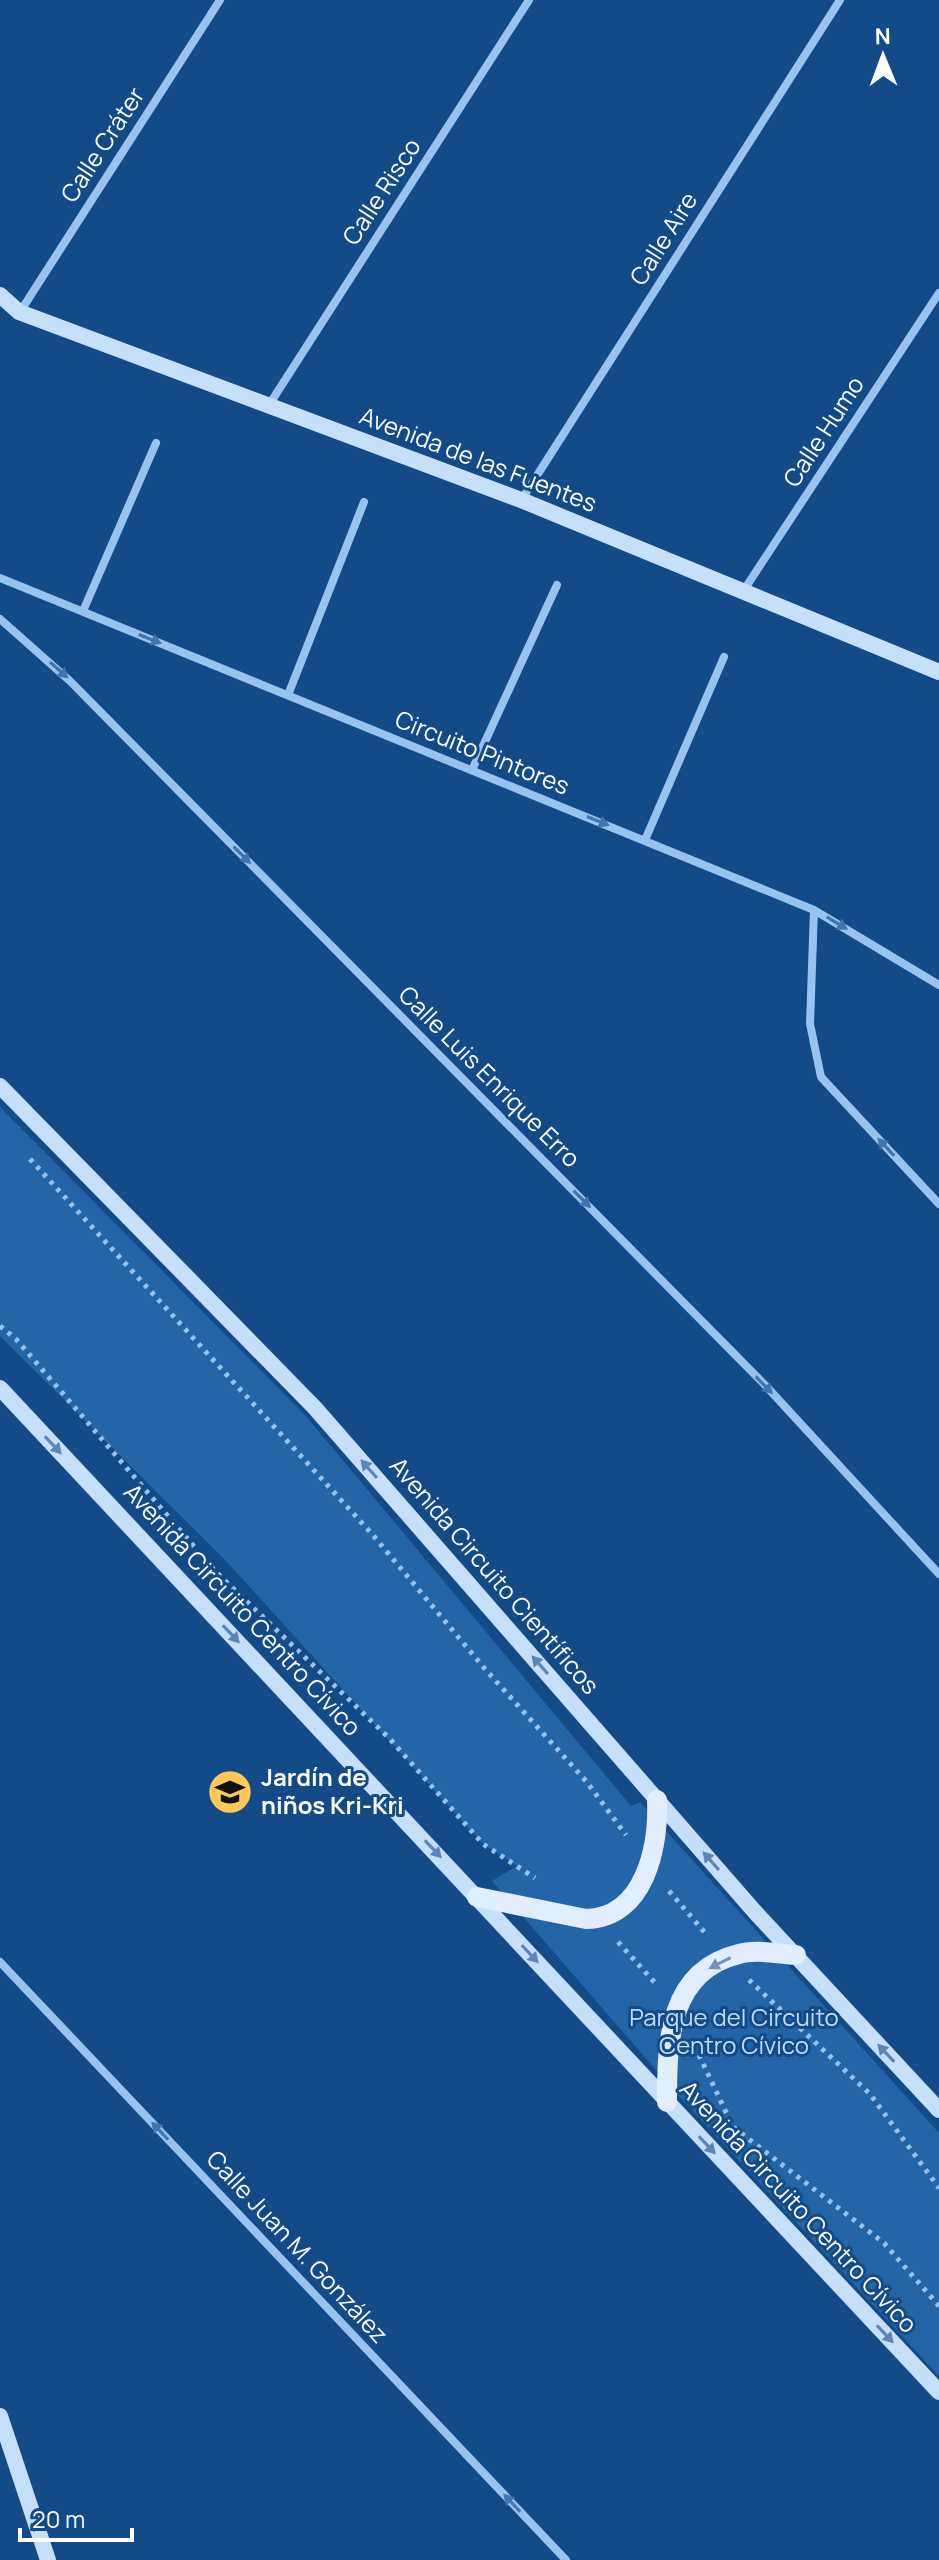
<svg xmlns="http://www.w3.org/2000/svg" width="939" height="2560" font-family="Manrope,sans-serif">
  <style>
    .green { fill: #2465a8 }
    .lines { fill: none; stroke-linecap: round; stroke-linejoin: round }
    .path { stroke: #98c3f0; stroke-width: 5; stroke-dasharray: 4 6; stroke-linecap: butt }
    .street { stroke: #98c3f0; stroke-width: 8 }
    .secondary { stroke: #c6dffb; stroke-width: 16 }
    .primary { stroke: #e1eeff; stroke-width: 20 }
    .oneway { fill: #4275ad }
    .oneway2 { fill: #5b86b7 }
    .oneway3 { fill: #7094be }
    .labels { text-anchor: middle; stroke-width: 6; stroke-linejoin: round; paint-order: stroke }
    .street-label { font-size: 24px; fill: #fff; stroke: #134b89 }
    .poi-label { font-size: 24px; font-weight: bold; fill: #fff; stroke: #134b89; text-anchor: start }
    .park-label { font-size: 24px; fill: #bfddfc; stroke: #134b89 }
  </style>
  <rect width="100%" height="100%" fill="#134b89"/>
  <path class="green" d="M 0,1107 L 306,1416 L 631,1806 L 640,1802 L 939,2133 L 939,2376 L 676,2093 L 492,1881 L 517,1866 L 483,1844 L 227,1562 L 0,1336 Z"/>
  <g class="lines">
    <path class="path" d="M 30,1159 L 372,1534 L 485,1669 L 586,1781 L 626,1835
      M 0,1326 L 16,1339 L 215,1571 L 389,1738 L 483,1844 L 535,1878
      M 669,1891 L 707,1935
      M 618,1942 L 657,1985
      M 749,1980 L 870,2094 L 939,2188
      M 699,2055 L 733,2127 L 884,2243 L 939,2306"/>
    <path class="street" d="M 20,312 L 220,0
      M 269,405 L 529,0
      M 522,499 L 840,0
      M 0,578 L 814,910 L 939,985
      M 742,593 L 939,293
      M 83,611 L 156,443
      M 0,619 L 70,681 L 765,1385 L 939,1574
      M 288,695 L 364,502
      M 472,770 L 557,585
      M 645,840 L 724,657
      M 814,910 L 810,1024 L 821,1077 L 939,1204
      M 0,1962 L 566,2560"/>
    <path class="secondary" d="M 0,295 L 19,312 L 521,500 L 939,672
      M 0,1086 L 315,1408 L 755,1912 L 939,2110
      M 0,1388 L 939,2392
      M 0,2416 L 48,2560"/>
    <path class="primary" d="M 477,1897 L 586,1919 C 645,1918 659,1846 657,1800
      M 667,2102 C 667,2042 668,1971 739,1954 C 756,1949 778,1954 796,1955"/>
  </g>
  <defs><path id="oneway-solid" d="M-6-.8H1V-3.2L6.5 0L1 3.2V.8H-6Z" transform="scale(2)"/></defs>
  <g class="oneway">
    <use href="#oneway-solid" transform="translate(150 639) rotate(22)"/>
    <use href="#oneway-solid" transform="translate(59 670) rotate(41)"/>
    <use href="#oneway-solid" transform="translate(598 821) rotate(22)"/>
    <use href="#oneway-solid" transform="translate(242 855) rotate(45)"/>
    <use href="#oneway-solid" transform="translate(837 923) rotate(31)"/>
    <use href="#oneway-solid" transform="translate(886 1147) rotate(-133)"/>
    <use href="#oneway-solid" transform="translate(582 1199) rotate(45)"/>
    <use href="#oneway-solid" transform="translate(764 1385) rotate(46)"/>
    <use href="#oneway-solid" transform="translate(160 2131) rotate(-133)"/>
    <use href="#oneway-solid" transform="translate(512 2503) rotate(-133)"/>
  </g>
  <g class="oneway2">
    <use href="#oneway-solid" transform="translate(53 1445) rotate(47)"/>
    <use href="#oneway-solid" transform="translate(369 1469) rotate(-131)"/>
    <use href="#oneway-solid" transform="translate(231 1634) rotate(47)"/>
    <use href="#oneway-solid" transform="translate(540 1665) rotate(-131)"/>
    <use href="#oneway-solid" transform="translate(433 1849) rotate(47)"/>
    <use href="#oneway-solid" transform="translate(711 1861) rotate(-131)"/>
    <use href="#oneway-solid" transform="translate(530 1954) rotate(47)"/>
    <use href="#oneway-solid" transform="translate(886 2053) rotate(-133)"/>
    <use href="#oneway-solid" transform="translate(707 2145) rotate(47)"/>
    <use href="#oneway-solid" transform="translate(885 2334) rotate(47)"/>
  </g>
  <use class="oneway3" href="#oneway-solid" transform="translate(720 1963) rotate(153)"/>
  <defs>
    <g id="school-disc" transform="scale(2.3)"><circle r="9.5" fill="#ffc857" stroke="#134b89"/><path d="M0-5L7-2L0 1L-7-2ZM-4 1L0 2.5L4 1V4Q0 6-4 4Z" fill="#111"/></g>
  </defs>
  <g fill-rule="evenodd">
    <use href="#school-disc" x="230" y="1792"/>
  </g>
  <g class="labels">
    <g class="street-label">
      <text transform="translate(103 145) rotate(-57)" y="8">Calle Cráter</text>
      <text transform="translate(382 192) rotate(-57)" y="8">Calle Risco</text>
      <text transform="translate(664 239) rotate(-58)" y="8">Calle Aire</text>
      <text transform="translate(824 432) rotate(-57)" y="8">Calle Humo</text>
      <text transform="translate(478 460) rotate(21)" y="8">Avenida de las Fuentes</text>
      <text transform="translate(482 753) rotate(22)" y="8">Circuito Pintores</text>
      <text transform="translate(489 1077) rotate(45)" y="8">Calle Luis Enrique Erro</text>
      <text transform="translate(494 1576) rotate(49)" y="8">Avenida Circuito Científicos</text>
      <text transform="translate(242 1610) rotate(47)" y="8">Avenida Circuito Centro Cívico</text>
      <text transform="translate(798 2207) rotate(47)" y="8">Avenida Circuito Centro Cívico</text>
      <text transform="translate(297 2247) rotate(47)" y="8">Calle Juan M. González</text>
    </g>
    <g class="poi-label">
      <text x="261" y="1786">Jardín de<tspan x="261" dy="28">niños Kri-Kri</tspan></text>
    </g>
    <g class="park-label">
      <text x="734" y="2026">Parque del Circuito<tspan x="734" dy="28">Centro Cívico</tspan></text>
    </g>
  </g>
  <g transform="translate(883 56) rotate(359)" stroke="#134b89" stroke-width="6" paint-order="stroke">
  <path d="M0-6L14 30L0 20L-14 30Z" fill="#ffffff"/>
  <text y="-12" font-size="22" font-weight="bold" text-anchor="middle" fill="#ffffff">N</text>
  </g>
  <path d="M20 2528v12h112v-12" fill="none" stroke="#ffffff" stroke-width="4"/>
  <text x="32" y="2528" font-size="24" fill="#ffffff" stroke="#134b89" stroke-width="6" paint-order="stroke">20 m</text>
</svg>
